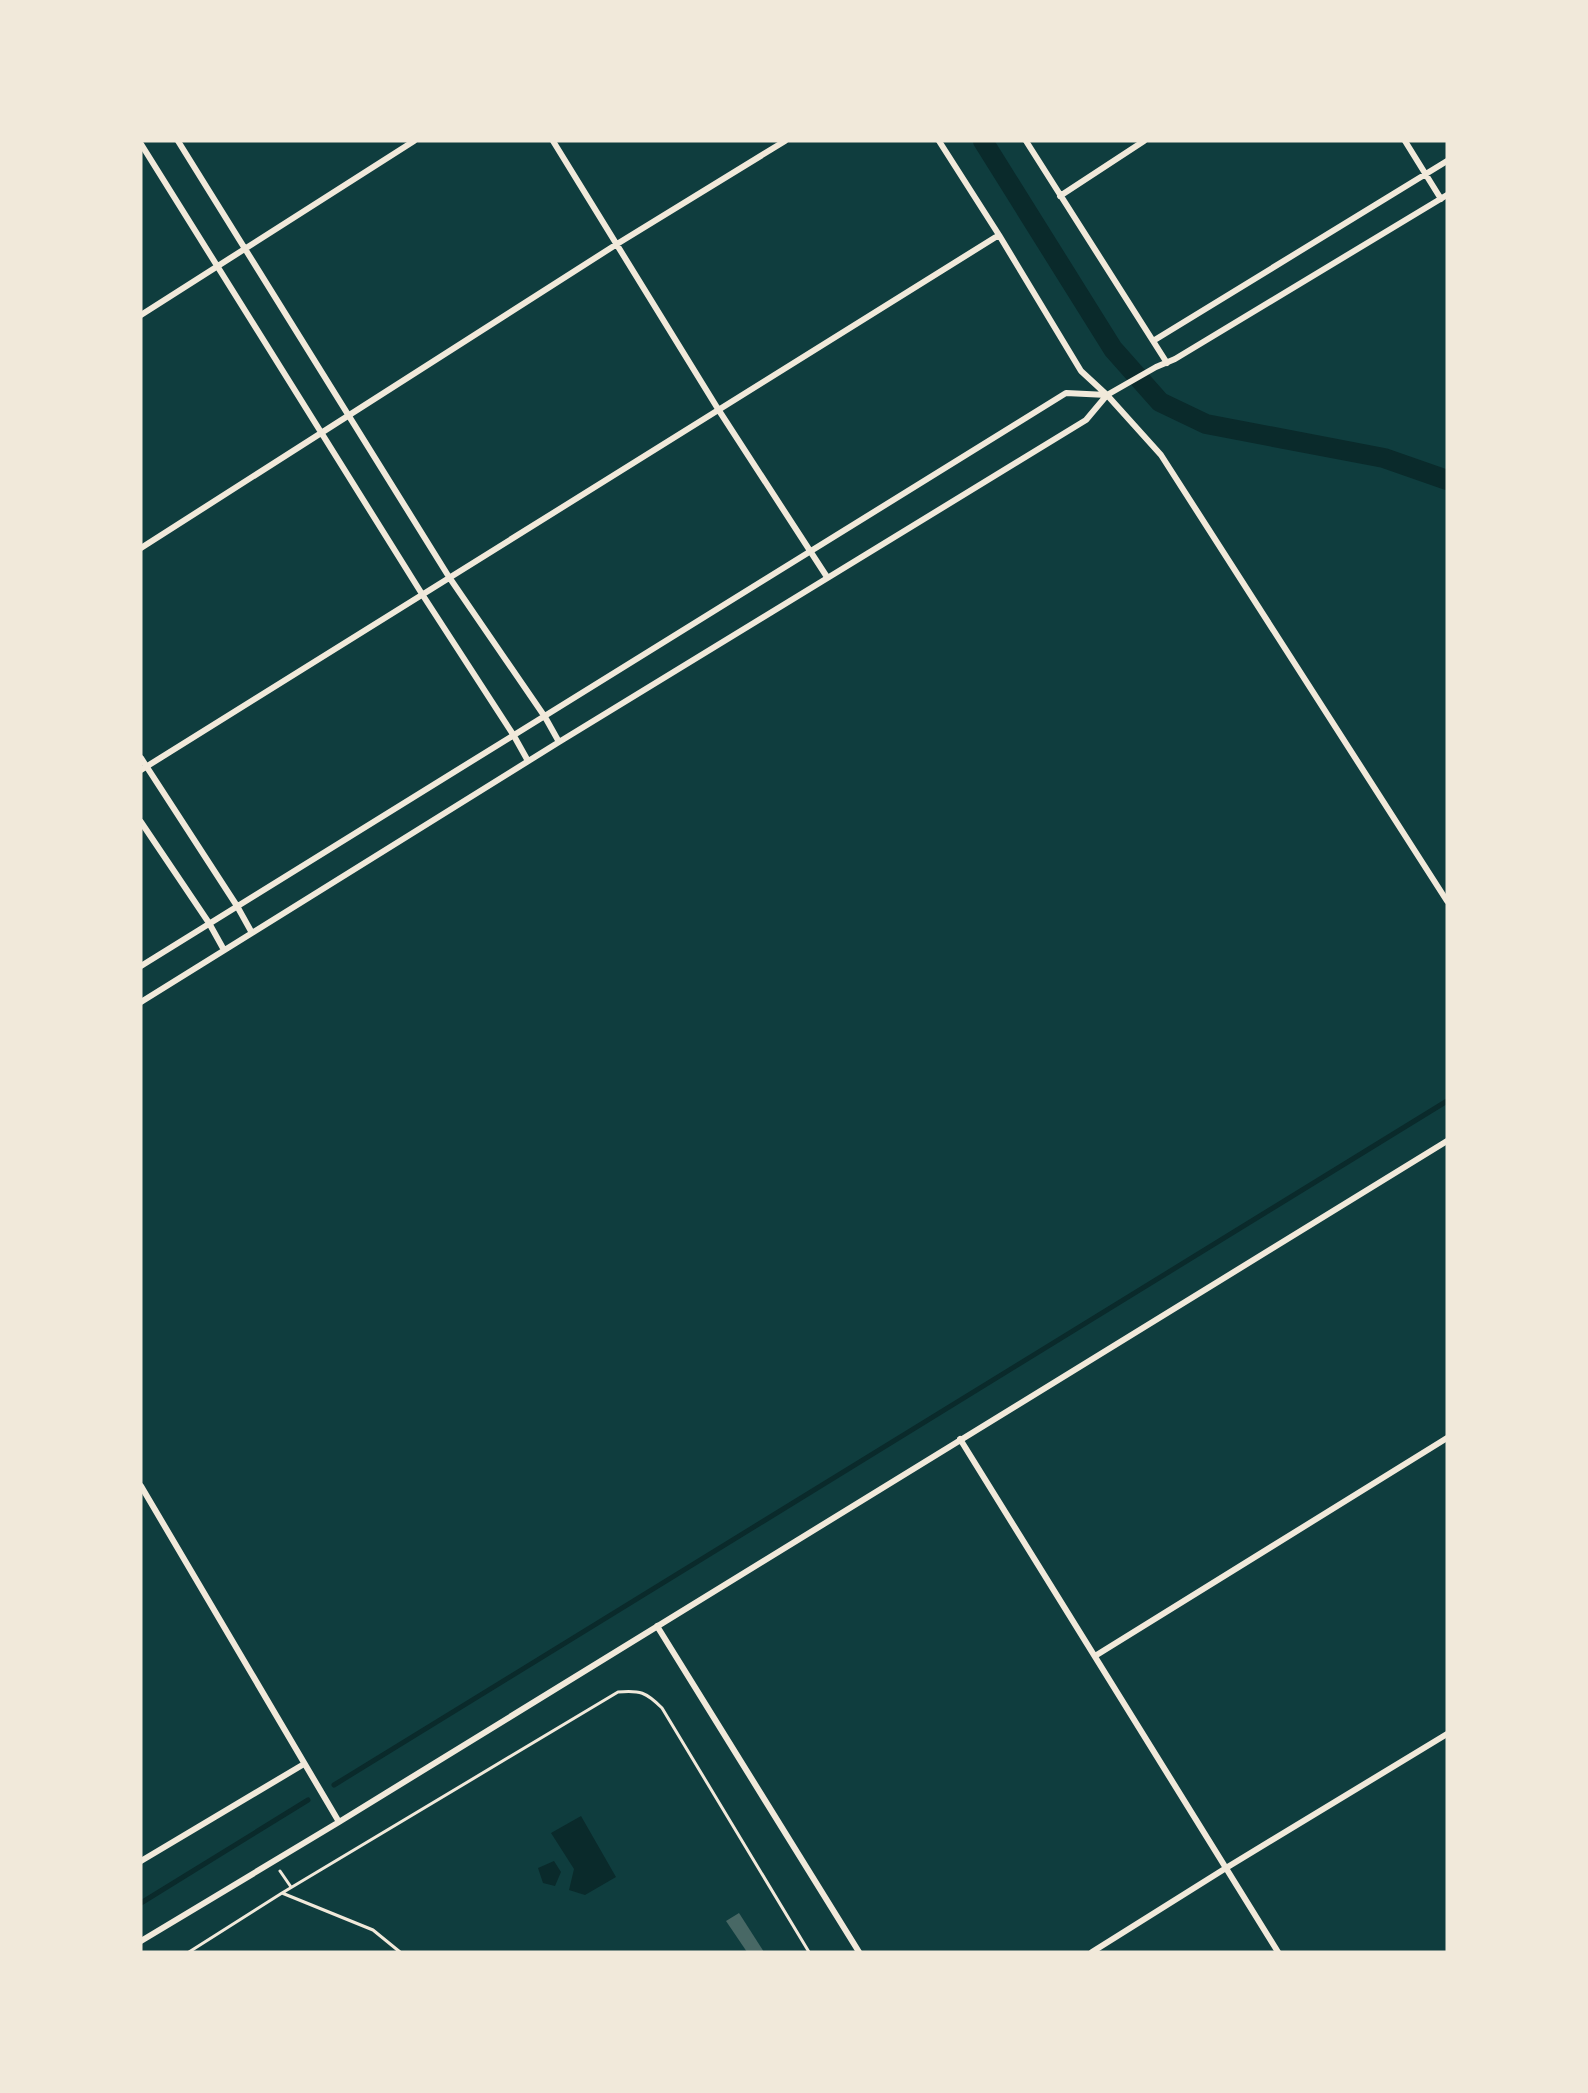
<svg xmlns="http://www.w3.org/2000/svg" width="1588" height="2093" font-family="Figtree,sans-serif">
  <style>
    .water { fill: #0a2a2b }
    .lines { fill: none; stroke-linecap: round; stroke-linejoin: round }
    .stream { stroke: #0a2a2b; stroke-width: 5 }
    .canal { stroke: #0a2a2b; stroke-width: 20 }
    .building { fill: #486865 }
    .path { stroke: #f1e9da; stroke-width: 3 }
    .minor { stroke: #f1e9da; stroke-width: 6 }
  </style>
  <rect width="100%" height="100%" fill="#0f3d3e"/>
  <path class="water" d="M 581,1816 L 616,1877 L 585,1895 L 569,1890 L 574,1869 L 551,1833 Z
    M 554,1861 L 561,1872 L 555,1886 L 543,1883 L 538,1868 Z"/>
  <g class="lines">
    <path class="stream" d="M 334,1785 L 1447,1101
      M 141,1903 L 308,1800"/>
    <path class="canal" d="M 983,141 L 1113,349 L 1160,402 L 1206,424 L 1384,458 L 1447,480"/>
  </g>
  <path class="building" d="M 739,1913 L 764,1952 L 747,1952 L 726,1921 Z"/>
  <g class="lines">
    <path class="path" d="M 280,1871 L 291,1887
      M 282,1893 L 618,1692 C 640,1690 646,1692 662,1708 L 809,1952
      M 189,1952 L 282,1893 L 373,1930 L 400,1952"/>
    <path class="minor" d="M 178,141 L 449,577 L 545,717 L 559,742
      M 553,141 L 718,409 L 827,577
      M 939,141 L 999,235 L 1081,371 L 1107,395 L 1161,455 L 1447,901
      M 1026,141 L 1167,363
      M 1405,141 L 1441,199
      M 141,144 L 422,594 L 514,736 L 528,761
      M 1060,196 L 1144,141
      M 141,315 L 414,141
      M 1153,341 L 1447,161
      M 141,548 L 617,244 L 785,141
      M 141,758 L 237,906 L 252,933
      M 141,770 L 999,235
      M 141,822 L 209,923 L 224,950
      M 141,966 L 1066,393 L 1107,395
      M 141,1002 L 559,742 L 1086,420 L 1107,395 L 1156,367 L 1175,359 L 1447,195
      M 960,1439 L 1278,1952
      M 141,1486 L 339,1822
      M 657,1626 L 859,1952
      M 1095,1656 L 1447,1438
      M 141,1861 L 304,1764
      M 141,1941 L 339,1822 L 1447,1141
      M 1092,1952 L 1226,1868 L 1447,1734"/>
  </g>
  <rect width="1588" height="2093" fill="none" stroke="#f1e9da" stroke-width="285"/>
</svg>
